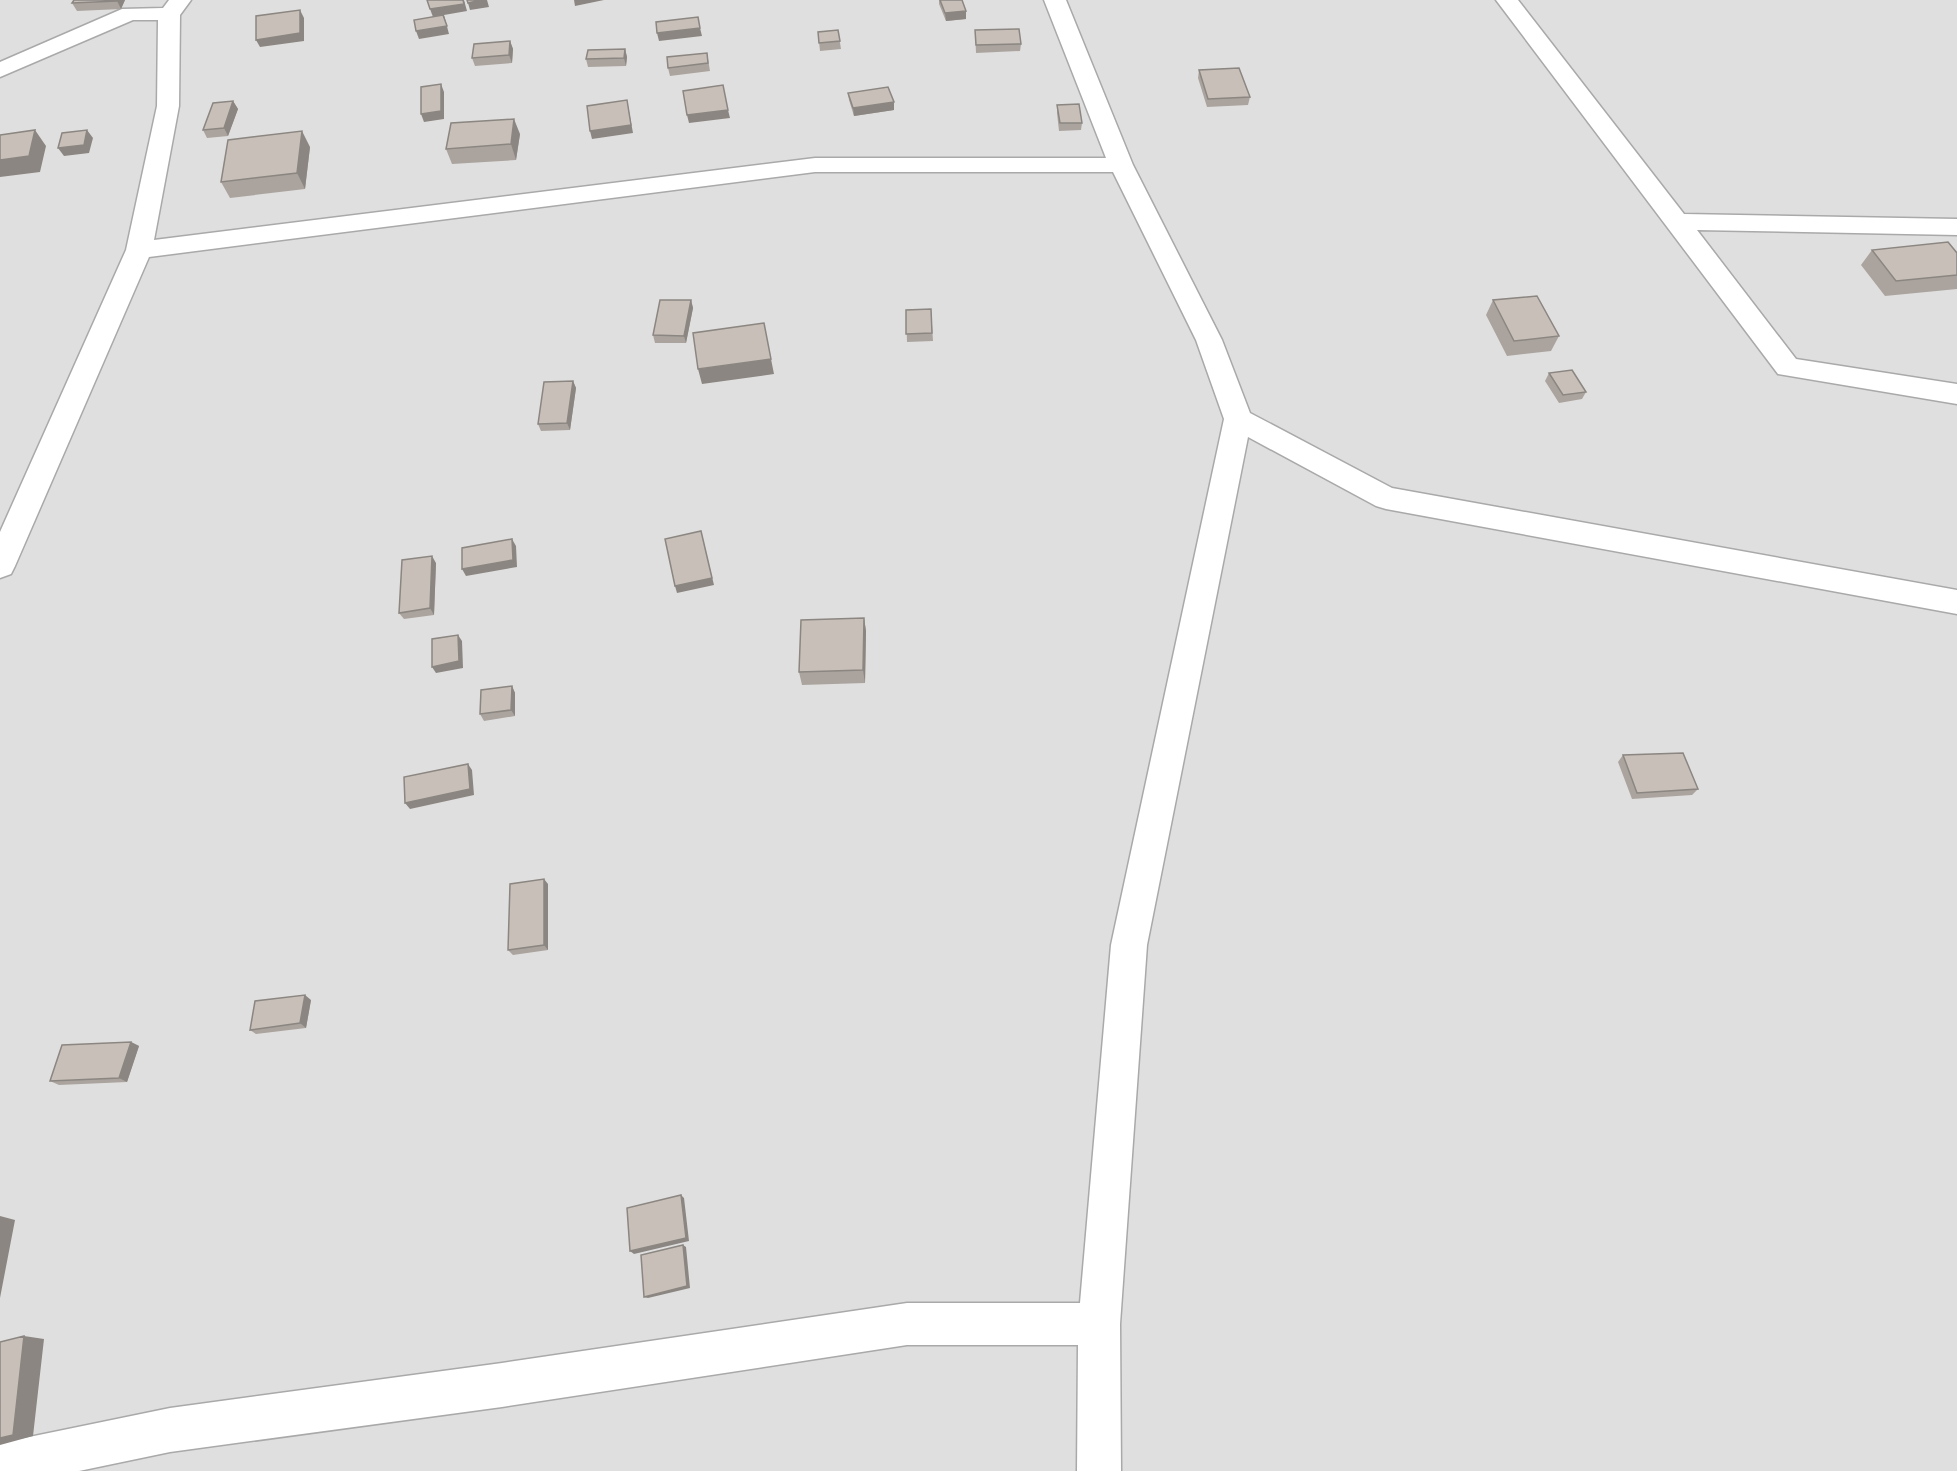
<svg xmlns="http://www.w3.org/2000/svg" width="1957" height="1471" font-family="Commissioner,sans-serif">
  <style>
    .residential { fill: #e0dfdf }
    .lines { fill: none; stroke-linecap: round; stroke-linejoin: round }
    .minor-casing { stroke: #a9a9a9; stroke-width: 3 }
    .minor { fill: #fff; fill-rule: evenodd }
    .wall { fill: #aba49e }
    .shaded-wall { fill: #8b8681 }
    .building { fill: #c7bfb8; stroke: #8b8681; stroke-width: 1.5 }
  </style>
  <rect width="100%" height="100%" fill="#f2efe9"/>
  <path class="residential" d="M 0,0 L 1957,0 L 1957,1471 L 0,1471 Z"/>
  <g class="lines">
    <g class="minor-casing">
      <path id="minor" d="M 169,0 L 191,0 L 180,15 L 179,106 L 154,240 L 815,158 L 1106,158 L 1044,0 L 1066,0 L 1133,165 L 1222,340 L 1250,413 L 1392,488 L 1957,590 L 1957,614 L 1386,509 L 1376,506 L 1248,437 L 1147,945 L 1120,1324 L 1121,1471 L 1077,1471 L 1078,1345 L 907,1345 L 502,1407 L 170,1452 L 79,1471 L 0,1471 L 0,1443 L 170,1408 L 502,1363 L 907,1303 L 1080,1303 L 1111,945 L 1224,419 L 1196,340 L 1113,172 L 815,172 L 149,257 L 15,566 L 11,574 L 0,578 L 0,532 L 126,250 L 157,106 L 158,20 L 133,20 L 0,77 L 0,62 L 122,9 L 163,8 Z
        M 1496,0 L 1518,0 L 1684,214 L 1957,219 L 1957,235 L 1697,230 L 1796,359 L 1957,384 L 1957,404 L 1778,374 Z"/>
    </g>
    <use href="#minor" class="minor"/>
  </g>
  <path class="wall" d="M 125,0 L 121,9 L 77,11 L 72,3 Z
    M 939,0 L 962,0 L 966,11 L 966,19 L 946,21 L 939,4 Z
    M 838,30 L 841,49 L 820,51 L 818,32 Z
    M 975,30 L 1021,44 L 1020,51 L 976,53 Z
    M 510,41 L 513,49 L 512,63 L 475,66 L 472,58 Z
    M 625,49 L 627,57 L 626,66 L 588,67 L 586,59 Z
    M 707,53 L 710,71 L 670,76 L 668,68 Z
    M 1199,70 L 1250,97 L 1248,105 L 1207,107 L 1198,78 Z
    M 848,93 L 894,102 L 894,110 L 854,116 L 849,100 Z
    M 233,101 L 238,109 L 228,136 L 207,138 L 203,130 Z
    M 1057,105 L 1082,123 L 1081,130 L 1059,131 L 1057,113 Z
    M 520,134 L 516,160 L 452,164 L 446,149 Z
    M 310,147 L 305,189 L 230,198 L 221,182 Z
    M 1872,250 L 1957,253 L 1957,289 L 1885,296 L 1861,265 Z
    M 691,300 L 693,308 L 686,343 L 655,343 L 653,335 Z
    M 1493,300 L 1559,336 L 1551,351 L 1507,356 L 1486,315 Z
    M 931,309 L 933,341 L 907,342 L 906,310 Z
    M 1549,373 L 1586,392 L 1582,399 L 1559,403 L 1545,381 Z
    M 573,381 L 576,388 L 570,430 L 541,431 L 538,424 Z
    M 436,563 L 434,615 L 404,619 L 399,613 Z
    M 864,618 L 866,631 L 865,683 L 802,685 L 799,672 Z
    M 512,686 L 515,693 L 515,716 L 484,721 L 480,714 Z
    M 1623,755 L 1698,789 L 1692,795 L 1632,799 L 1618,762 Z
    M 548,884 L 548,950 L 513,955 L 508,950 Z
    M 311,1000 L 306,1028 L 256,1034 L 250,1030 Z
    M 131,1042 L 139,1046 L 127,1082 L 59,1085 L 50,1081 Z"/>
  <path class="shaded-wall" d="M 117,0 L 125,0 L 121,9 L 117,1 Z
    M 464,0 L 467,11 L 444,15 L 449,34 L 419,39 L 416,31 L 433,17 L 430,9 Z
    M 481,0 L 487,0 L 489,7 L 470,10 L 468,3 Z
    M 574,0 L 604,0 L 575,6 Z
    M 300,10 L 304,18 L 304,41 L 260,47 L 256,40 Z
    M 966,11 L 966,19 L 946,21 L 945,13 Z
    M 700,28 L 702,36 L 659,41 L 657,33 Z
    M 510,41 L 513,49 L 512,63 L 509,55 Z
    M 625,49 L 627,57 L 626,66 L 624,58 Z
    M 441,84 L 444,92 L 444,119 L 424,122 L 421,114 Z
    M 627,100 L 633,133 L 592,139 L 590,131 Z
    M 233,101 L 238,109 L 228,136 L 224,128 Z
    M 894,102 L 894,110 L 854,116 L 853,108 Z
    M 728,110 L 730,118 L 689,123 L 687,115 Z
    M 514,119 L 520,134 L 516,160 L 511,144 Z
    M 35,130 L 46,146 L 40,172 L 0,177 L 0,160 Z
    M 87,130 L 93,138 L 89,153 L 64,156 L 58,148 Z
    M 302,131 L 310,147 L 305,189 L 297,173 Z
    M 691,300 L 693,308 L 686,343 L 684,336 Z
    M 771,359 L 774,374 L 702,384 L 698,369 Z
    M 573,381 L 576,388 L 570,430 L 567,423 Z
    M 701,531 L 714,585 L 677,593 L 675,586 Z
    M 512,539 L 516,546 L 517,567 L 466,576 L 462,569 Z
    M 432,556 L 436,563 L 434,615 L 430,608 Z
    M 864,618 L 866,631 L 865,683 L 863,670 Z
    M 458,635 L 462,641 L 463,668 L 436,673 L 432,667 Z
    M 512,686 L 515,693 L 515,716 L 511,710 Z
    M 468,764 L 472,770 L 474,795 L 410,809 L 405,803 Z
    M 544,879 L 548,884 L 548,950 L 544,945 Z
    M 305,995 L 311,1000 L 306,1028 L 300,1023 Z
    M 131,1042 L 139,1046 L 127,1082 L 119,1078 Z
    M 681,1195 L 684,1198 L 689,1241 L 634,1254 L 630,1251 Z
    M 0,1216 L 15,1220 L 0,1298 Z
    M 683,1245 L 686,1247 L 690,1288 L 648,1298 L 644,1297 Z
    M 24,1336 L 44,1339 L 33,1436 L 0,1445 L 0,1438 Z"/>
  <path class="building" d="M 74,0 L 117,0 L 117,1 L 72,3 Z
    M 427,0 L 463,0 L 464,4 L 430,9 Z
    M 467,0 L 481,0 L 468,3 Z
    M 940,0 L 962,0 L 966,11 L 945,13 Z
    M 300,10 L 300,33 L 256,40 L 256,16 Z
    M 443,15 L 447,26 L 416,31 L 414,20 Z
    M 698,17 L 700,28 L 657,33 L 656,22 Z
    M 1019,29 L 1021,44 L 976,45 L 975,30 Z
    M 838,30 L 840,41 L 819,43 L 818,32 Z
    M 510,41 L 509,55 L 472,58 L 474,44 Z
    M 625,49 L 624,58 L 586,59 L 588,50 Z
    M 707,53 L 708,63 L 668,68 L 667,57 Z
    M 1239,68 L 1250,97 L 1208,99 L 1199,70 Z
    M 441,84 L 441,111 L 421,114 L 421,87 Z
    M 723,85 L 728,110 L 687,115 L 683,91 Z
    M 888,87 L 894,102 L 853,108 L 848,93 Z
    M 627,100 L 631,125 L 590,131 L 587,106 Z
    M 233,101 L 224,128 L 203,130 L 213,103 Z
    M 1079,104 L 1082,123 L 1060,123 L 1057,105 Z
    M 514,119 L 511,144 L 446,149 L 451,123 Z
    M 35,130 L 29,156 L 0,160 L 0,135 Z
    M 87,130 L 84,145 L 58,148 L 62,133 Z
    M 302,131 L 297,173 L 221,182 L 228,140 Z
    M 1948,242 L 1957,253 L 1957,275 L 1896,281 L 1872,250 Z
    M 1537,296 L 1559,336 L 1514,341 L 1493,300 Z
    M 660,300 L 691,300 L 684,336 L 653,335 Z
    M 931,309 L 932,333 L 906,334 L 906,310 Z
    M 764,323 L 771,359 L 698,369 L 693,333 Z
    M 1572,370 L 1586,392 L 1563,395 L 1549,373 Z
    M 573,381 L 567,423 L 538,424 L 544,382 Z
    M 701,531 L 712,578 L 675,586 L 665,539 Z
    M 512,539 L 513,560 L 462,569 L 462,548 Z
    M 432,556 L 430,608 L 399,613 L 402,560 Z
    M 864,618 L 863,670 L 799,672 L 801,620 Z
    M 458,635 L 459,661 L 432,667 L 432,639 Z
    M 512,686 L 511,710 L 480,714 L 481,690 Z
    M 1683,753 L 1698,789 L 1637,793 L 1623,755 Z
    M 468,764 L 470,789 L 405,803 L 404,777 Z
    M 544,879 L 544,945 L 508,950 L 510,884 Z
    M 305,995 L 300,1023 L 250,1030 L 255,1001 Z
    M 131,1042 L 119,1078 L 50,1081 L 62,1045 Z
    M 681,1195 L 686,1238 L 630,1251 L 627,1208 Z
    M 683,1245 L 687,1286 L 644,1297 L 641,1255 Z
    M 24,1336 L 13,1435 L 0,1438 L 0,1342 Z"/>
</svg>
